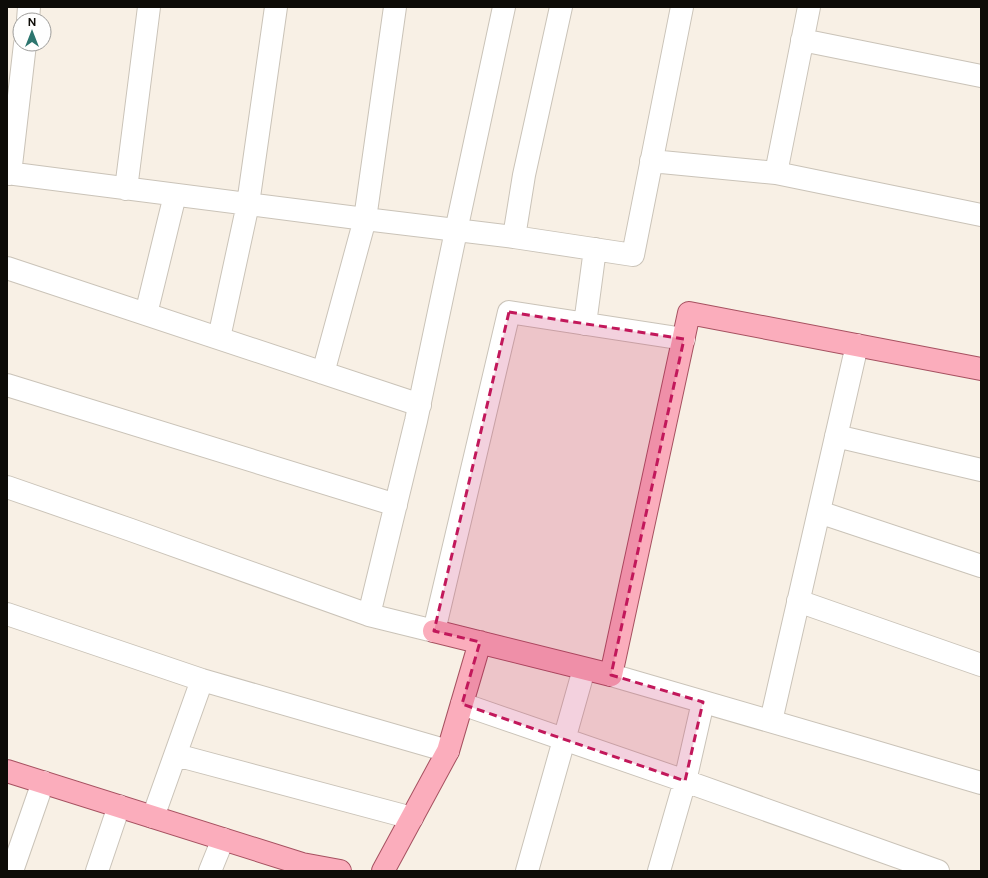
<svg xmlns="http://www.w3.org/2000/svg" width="988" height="878" font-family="Figtree,sans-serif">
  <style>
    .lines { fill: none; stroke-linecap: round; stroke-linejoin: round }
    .minor-casing { stroke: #cac3b8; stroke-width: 24 }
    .major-casing { stroke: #a65160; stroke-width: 24 }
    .minor { stroke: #fff; stroke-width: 22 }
    .major { stroke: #fbadbc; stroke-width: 22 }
    .marked { fill: #c2185b; fill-opacity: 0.2; stroke: #c2185b; stroke-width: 3; stroke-dasharray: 8 5; stroke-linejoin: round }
  </style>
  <rect width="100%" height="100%" fill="#f8f0e5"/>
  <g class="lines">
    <g class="minor-casing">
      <path id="minor" d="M 28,20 L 29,7
        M 802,40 L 981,76
        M 651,161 L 776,173 L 981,215
        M 7,173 L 365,219 L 514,237 L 633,255 L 682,7
        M 776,173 L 809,7
        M 10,174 L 25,44
        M 126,189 L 149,7
        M 514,237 L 524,175 L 561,7
        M 7,268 L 420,405
        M 146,314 L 175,195
        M 585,324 L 595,249
        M 219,338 L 248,204 L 276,7
        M 323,373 L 365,219 L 395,7
        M 7,385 L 396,505
        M 836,436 L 981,470
        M 7,487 L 131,530 L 369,615 L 434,631 L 509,312 L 684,339
        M 819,512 L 981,566
        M 798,601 L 981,665
        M 7,614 L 202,680 L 448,751
        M 369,615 L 416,421 L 456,231 L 504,7
        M 611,675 L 866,749 L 981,783
        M 462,704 L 685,781 L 938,871
        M 771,721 L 857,345
        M 176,755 L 412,818
        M 153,817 L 202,680
        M 12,871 L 43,782
        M 97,871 L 119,806
        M 210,871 L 223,839
        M 527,871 L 584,669
        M 659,871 L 685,781 L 703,702"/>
    </g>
    <g class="major-casing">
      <path id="major" d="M 434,631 L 611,675 L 689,313 L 981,369
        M 7,771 L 302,864 L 340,871
        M 383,871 L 448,751 L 480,642"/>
    </g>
    <use href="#minor" class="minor"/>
    <use href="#major" class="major"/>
  </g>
  <path class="marked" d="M 509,312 L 684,339 L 611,675 L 703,702 L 685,781 L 462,704 L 480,642 L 434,631 Z"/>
  <rect width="988" height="878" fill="none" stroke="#0d0b07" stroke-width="16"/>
  <g transform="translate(32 32)"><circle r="19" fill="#fefefe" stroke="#9e9d9b"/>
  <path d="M0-3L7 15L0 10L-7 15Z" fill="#2c756e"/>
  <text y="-6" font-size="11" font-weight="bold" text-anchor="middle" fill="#0d0b07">N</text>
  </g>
</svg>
